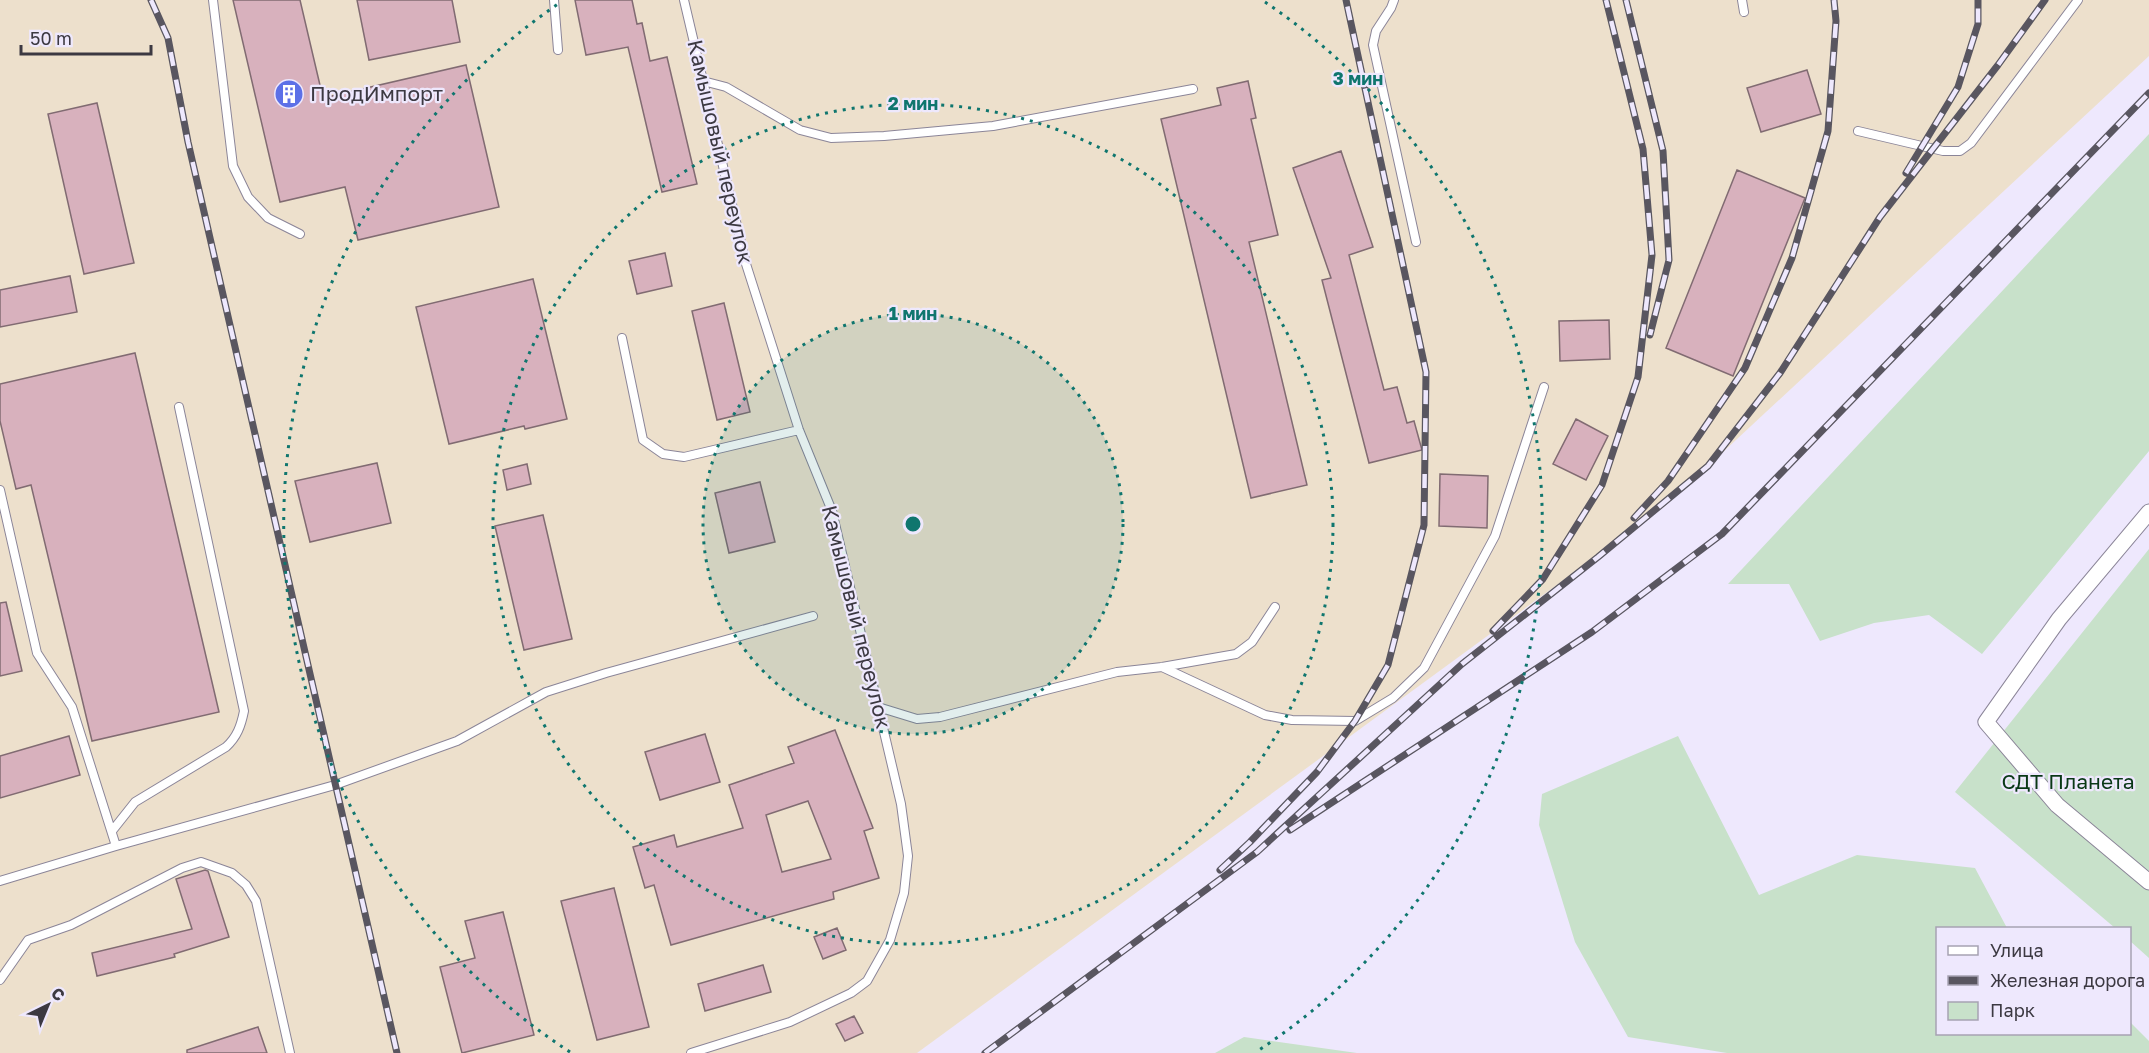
<svg xmlns="http://www.w3.org/2000/svg" width="2149" height="1053" font-family="'Golos Text',sans-serif">
  <style>
    .industrial { fill: #ede0cc }
    .green { fill: #c8e1ca }
    .building { fill: #d8b1bd; stroke: #816b72; stroke-width: 1.5; fill-rule: evenodd }
    .lines { fill: none; stroke-linecap: round; stroke-linejoin: round }
    .lane-casing { stroke: #8b8598; stroke-width: 10 }
    .street-casing { stroke: #8b8598; stroke-width: 17 }
    .lane { stroke: #fff; stroke-width: 8 }
    .street { stroke: #fff; stroke-width: 15 }
    .rail-casing { stroke: #595660; stroke-width: 7 }
    .rail { stroke: #eee8fd; stroke-width: 4.5; stroke-dasharray: 14; stroke-linecap: butt }
    .ring { fill: none; stroke: #0f766e; stroke-width: 3; stroke-dasharray: 3 6 }
    .labels { text-anchor: middle; stroke-width: 4.5; stroke-linejoin: round; paint-order: stroke }
    .poi-label { font-size: 21px; fill: #3c3942; stroke: #eee8fd; text-anchor: start }
    .street-label { font-size: 21px; fill: #3c3942; stroke: #eee8fd }
    .park-label { font-size: 21px; fill: #093816; stroke: #eee8fd }
    .centre { fill: #0f766e; stroke: #eee8fd; stroke-width: 3 }
    .ring-label { font-size: 18px; text-anchor: middle; font-weight: bold; fill: #0f766e; stroke: #eee8fd; stroke-width: 4.5; stroke-linejoin: round; paint-order: stroke }
  </style>
  <rect width="100%" height="100%" fill="#eee8fd"/>
  <path class="industrial" d="M 0,0 L 2149,0 L 2149,56 L 1665,506 L 917,1053 L 0,1053 Z"/>
  <path class="green" d="M 2149,134 L 2149,451 L 1982,654 L 1929,615 L 1874,623 L 1820,641 L 1789,584 L 1728,584 Z
    M 2149,549 L 2149,958 L 2130,941 L 2130,928 L 2115,928 L 1955,792 Z
    M 1678,736 L 1759,895 L 1857,855 L 1975,868 L 2007,928 L 1938,928 L 1938,1034 L 2130,1034 L 2130,1022 L 2149,1041 L 2149,1053 L 1727,1053 L 1628,1037 L 1575,942 L 1539,825 L 1542,794 Z
    M 1244,1037 L 1357,1053 L 1215,1053 Z"/>
  <path class="building" d="M 233,0 L 300,0 L 323,98 L 466,65 L 499,207 L 358,240 L 345,187 L 280,202 Z
    M 357,0 L 452,0 L 460,42 L 369,60 Z
    M 575,0 L 632,0 L 637,24 L 642,23 L 650,61 L 667,57 L 697,184 L 662,192 L 628,47 L 586,55 Z
    M 1807,70 L 1821,114 L 1761,132 L 1747,88 Z
    M 1248,81 L 1256,118 L 1251,119 L 1278,235 L 1249,242 L 1307,485 L 1251,498 L 1161,119 L 1221,105 L 1217,88 Z
    M 97,103 L 134,263 L 84,274 L 48,114 Z
    M 1341,151 L 1373,247 L 1349,255 L 1384,390 L 1397,387 L 1407,423 L 1414,421 L 1422,450 L 1369,463 L 1322,280 L 1331,278 L 1293,168 Z
    M 1737,170 L 1805,198 L 1733,376 L 1666,348 Z
    M 665,253 L 672,286 L 637,294 L 629,261 Z
    M 70,276 L 77,312 L 0,327 L 0,290 Z
    M 533,279 L 567,419 L 525,429 L 524,426 L 449,444 L 416,307 Z
    M 724,303 L 750,412 L 717,420 L 692,311 Z
    M 1609,320 L 1610,359 L 1560,361 L 1559,321 Z
    M 135,353 L 219,712 L 92,741 L 31,485 L 16,489 L 0,421 L 0,384 Z
    M 1576,419 L 1608,436 L 1586,480 L 1553,464 Z
    M 377,463 L 391,523 L 310,542 L 295,481 Z
    M 527,464 L 531,484 L 507,490 L 503,470 Z
    M 1440,474 L 1488,476 L 1487,528 L 1439,526 Z
    M 760,482 L 775,542 L 729,553 L 715,493 Z
    M 543,515 L 572,639 L 524,650 L 495,526 Z
    M 6,602 L 22,671 L 0,676 L 0,603 Z
    M 835,730 L 873,828 L 864,831 L 879,878 L 833,892 L 834,899 L 671,945 L 654,885 L 645,888 L 633,847 L 674,835 L 677,847 L 743,828 L 729,785 L 794,763 L 788,747 ZM 808,801 L 831,859 L 782,872 L 766,815 Z
    M 705,734 L 720,782 L 660,800 L 645,752 Z
    M 69,736 L 80,775 L 0,798 L 0,756 Z
    M 205,870 L 208,871 L 229,937 L 174,954 L 175,957 L 97,976 L 92,953 L 192,929 L 176,879 Z
    M 614,888 L 649,1027 L 597,1040 L 561,901 Z
    M 503,912 L 534,1035 L 462,1053 L 440,967 L 475,958 L 465,921 Z
    M 837,928 L 846,950 L 823,959 L 814,937 Z
    M 763,965 L 771,992 L 705,1011 L 698,984 Z
    M 854,1016 L 863,1033 L 845,1041 L 836,1024 Z
    M 258,1027 L 267,1053 L 187,1053 L 187,1050 Z"/>
  <g class="lines">
    <g class="lane-casing">
      <path id="lane" d="M 213,0 L 233,166 L 248,197 L 268,218 L 300,234
        M 554,0 L 558,50
        M 684,0 L 746,264 L 799,430 L 832,511 L 901,804 L 908,856 L 904,893 L 890,940 L 867,981 L 851,993 L 790,1022 L 691,1053
        M 1394,0 L 1391,8 L 1376,31 L 1373,45 L 1416,242
        M 1742,0 L 1744,12
        M 703,81 L 726,87 L 800,130 L 831,138 L 884,136 L 993,126 L 1193,89
        M 1858,131 L 1943,151 L 1960,151 L 1971,143 L 2078,0
        M 622,338 L 643,440 L 663,454 L 684,457 L 799,430
        M 0,490 L 37,653 L 72,707 L 116,846
        M 1162,667 L 1265,715 L 1292,720 L 1355,721 L 1393,698 L 1424,668 L 1495,536 L 1544,387
        M 878,707 L 917,719 L 940,717 L 1117,672 L 1162,667 L 1236,654 L 1252,642 L 1275,607
        M 112,831 L 135,802 L 226,747 C 237,737 241,726 244,711 L 179,407
        M 0,881 L 116,846 L 335,785 L 457,741 L 546,692 L 606,673 L 813,616
        M 0,980 L 28,940 L 71,925 L 182,868 L 201,862 L 232,873 L 246,885 L 256,901 L 290,1053"/>
    </g>
    <g class="street-casing">
      <path id="street" d="M 2149,512 L 2059,619 L 1986,722 L 2057,805 L 2149,882"/>
    </g>
    <use href="#lane" class="lane"/>
    <use href="#street" class="street"/>
    <g class="rail-casing">
      <path id="rail" d="M 151,0 L 168,38 L 188,142 L 397,1053
        M 1626,0 L 1663,151 L 1669,260 L 1650,335
        M 1906,173 L 1958,87 L 1978,24 L 1978,0
        M 1634,518 L 1668,481 L 1745,368 L 1792,258 L 1828,131 L 1836,21 L 1834,0
        M 1493,631 L 1543,579 L 1602,485 L 1638,377 L 1652,255 L 1643,149 L 1606,0
        M 1290,830 L 1592,632 L 1722,534 L 2149,93
        M 1220,870 L 1250,842 L 1317,772 L 1355,721 L 1388,665 L 1424,525 L 1426,372 L 1346,0
        M 985,1053 L 1257,852 L 1462,664 L 1598,557 L 1708,466 L 1780,373 L 1880,217 L 1998,65 L 2045,0"/>
    </g>
    <use href="#rail" class="rail"/>
  </g>
  <circle cx="913" cy="524" r="210" fill="#0f766e" fill-opacity=".12"/>
  <g class="ring">
    <circle cx="913" cy="524" r="210"/>
    <circle cx="913" cy="524" r="420"/>
    <path d="M570 1052A630 630 0 0 1 561 2M1265 2A630 630 0 0 1 1256 1052"/>
  </g>
  <defs>
    <g id="building-disc" transform="scale(1.5)"><circle r="9.5" fill="#5c70e7" stroke="#eee8fd"/><path d="M-4-6H4V6H1V3H-1V6H-4ZM-2.5-4.3h1.7v1.8h-1.7ZM.8-4.3h1.7v1.8H.8ZM-2.5-1h1.7V.8h-1.7ZM.8-1h1.7V.8H.8Z" fill="#fff"/></g>
  </defs>
  <g fill-rule="evenodd">
    <use href="#building-disc" x="289" y="94"/>
  </g>
  <g class="labels">
    <g class="poi-label">
      <text x="310" y="101">ПродИмпорт</text>
    </g>
    <g class="street-label">
      <text transform="translate(720 152) rotate(77)" y="7">Камышовый переулок</text>
      <text transform="translate(856 617) rotate(76)" y="7">Камышовый переулок</text>
    </g>
    <g class="park-label">
      <text x="2068" y="789">СДТ Планета</text>
    </g>
  </g>
  <circle cx="913" cy="524" r="9" class="centre"/>
  <g class="ring-label">
    <text x="1358" y="85">3 мин</text>
    <text x="913" y="110">2 мин</text>
    <text x="913" y="320">1 мин</text>
  </g>
  <rect x="1936" y="927" width="195" height="108" fill="#eee8fd" stroke="#a7a2b2" stroke-width="1.5"/>
  <rect x="1948" y="946" width="30" height="9" fill="#ffffff" stroke="#a7a2b2" stroke-width="1.5"/>
  <text x="1990" y="957" font-size="18" fill="#3c3942">Улица</text>
  <rect x="1948" y="976" width="30" height="9" fill="#595660" stroke="#a7a2b2" stroke-width="1.5"/>
  <text x="1990" y="987" font-size="18" fill="#3c3942">Железная дорога</text>
  <rect x="1948" y="1002" width="30" height="18" fill="#c8e1ca" stroke="#a7a2b2" stroke-width="1.5"/>
  <text x="1990" y="1017" font-size="18" fill="#3c3942">Парк</text>
  <g transform="translate(48 1005) rotate(43)" stroke="#eee8fd" stroke-width="4.5" paint-order="stroke">
  <path d="M0-4.5L10 22L0 15L-10 22Z" fill="#3c3942"/>
  <text y="-9" font-size="16" font-weight="bold" text-anchor="middle" fill="#3c3942">С</text>
  </g>
  <path d="M21 45v9h130v-9" fill="none" stroke="#3c3942" stroke-width="3"/>
  <text x="30" y="45" font-size="18" fill="#3c3942" stroke="#eee8fd" stroke-width="4.5" paint-order="stroke">50 m</text>
</svg>
